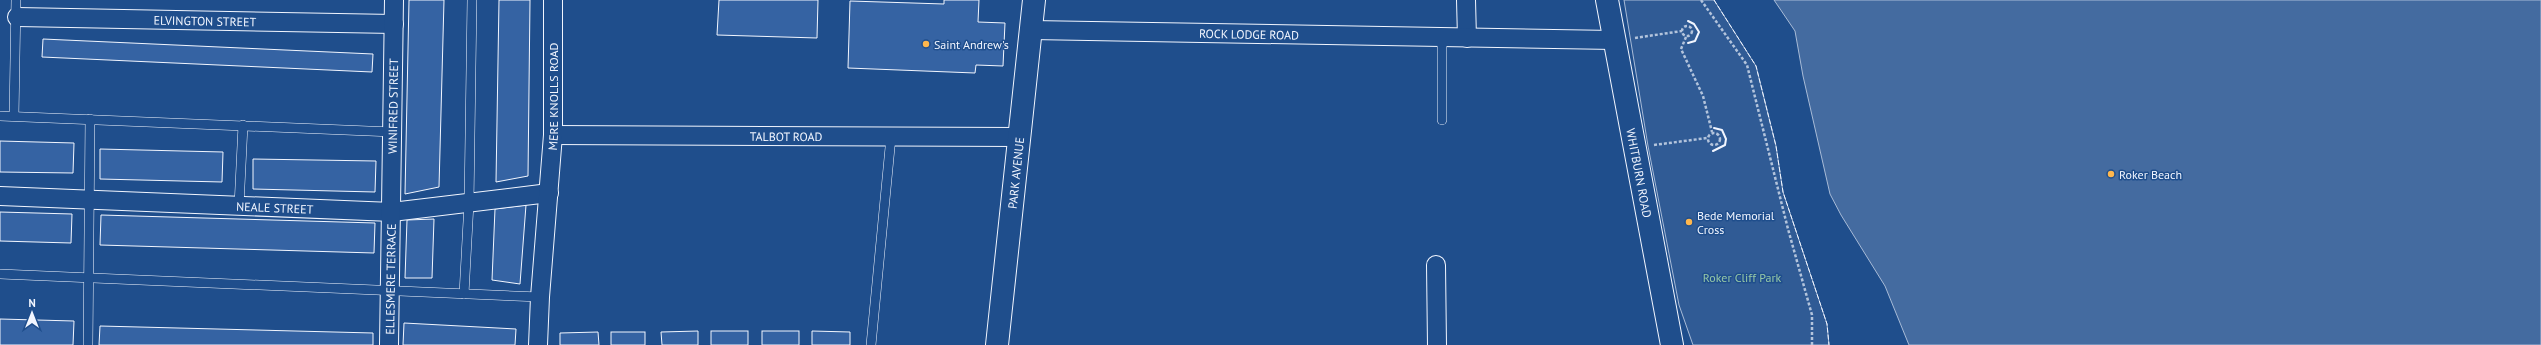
<svg xmlns="http://www.w3.org/2000/svg" width="2541" height="345" font-family="'PT Sans',sans-serif">
<style>
.green{fill:#305b95;stroke:#a8bbd7}
.water{fill:#446ba0;stroke:#a8bbd7}
.building{fill:#3563a3;stroke:#f2f6ff}
.lines{fill:none;stroke-linecap:round;stroke-linejoin:round}
.lane-casing{stroke:#f2f6ff;stroke-width:10}
.street-casing{stroke:#f2f6ff;stroke-width:20}
.secondary-casing{stroke:#f2f6ff;stroke-width:24}
.primary-casing{stroke:#f2f6ff;stroke-width:24}
.path{stroke:#b3c4dc;stroke-width:2.5;stroke-dasharray:3 2;stroke-linecap:butt}
.lane{stroke:#1f4e8c;stroke-width:9}
.street{stroke:#1f4e8c;stroke-width:18}
.secondary{stroke:#1f4e8c;stroke-width:22}
.primary{stroke:#1f4e8c;stroke-width:22}
.fence{stroke:#f2f6ff;stroke-width:1;stroke-dasharray:5 2;stroke-linecap:butt}
.wall{stroke:#f2f6ff;stroke-width:2}
.poi-dot{fill:#ffb74d;stroke:#1f4e8c;stroke-width:1.5}
.labels{text-anchor:middle;dominant-baseline:central;stroke-width:3;stroke-linejoin:round;paint-order:stroke}
.street-label{font-size:12px;fill:#f2f6ff;stroke:#1f4e8c}
.poi-label{font-size:12px;fill:#f2f6ff;stroke:#1f4e8c;text-anchor:start}
.park-label{font-size:12px;fill:#97c8a6;stroke:#1f4e8c}
</style>
<rect width="100%" height="100%" fill="#1f4e8c"/>
<polygon class="green" points="1624,0 1714,0 1756,66 1776,146 1783,192 1827,324 1829,345 1693,345 1679,305 1648,146"/>
<polygon class="water" points="1774,0 2541,0 2541,345 1909,345 1885,286 1841,215 1830,194 1803,76 1795,31"/>
<g class="building">
<polygon points="409,0 444,0 439,187 405,194"/>
<polygon points="499,0 530,0 528,176 496,182"/>
<polygon points="719,0 818,0 817,38 717,35"/>
<polygon points="944,0 979,0 978,22 1005,23 1003,66 976,65 975,73 848,68 850,1 944,4"/>
<polygon points="43,39 373,54 372,72 42,57"/>
<polygon points="0,141 74,143 73,173 0,172"/>
<polygon points="100,149 223,152 222,182 100,179"/>
<polygon points="253,159 376,161 375,192 253,189"/>
<polygon points="526,205 520,284 492,280 495,209"/>
<polygon points="0,212 72,214 71,243 0,241"/>
<polygon points="101,215 375,223 374,253 100,245"/>
<polygon points="434,219 432,278 405,278 407,220"/>
<polygon points="0,319 74,321 73,345 0,345"/>
<polygon points="404,323 516,329 515,345 403,345"/>
<polygon points="100,326 373,333 373,345 99,345"/>
<polygon points="698,331 698,345 662,345 661,332"/>
<rect x="711" y="331" width="37" height="14"/>
<rect x="762" y="331" width="37" height="14"/>
<polygon points="812,331 850,332 850,345 812,345"/>
<polygon points="598,332 599,345 560,345 560,333"/>
<rect x="611" y="332" width="34" height="13"/>
</g>
<g class="lines">
<defs>
<g id="lane">
<polyline points="0,116 393,132"/>
<polyline points="14,116 16,0"/>
<polyline points="1442,120 1442,37"/>
<polyline points="239,206 243,125"/>
<polyline points="0,274 540,297"/>
<polyline points="464,294 469,203 472,0"/>
<polyline points="88,345 90,119"/>
<polyline points="871,345 891,137"/>
</g>
<g id="street">
<polyline points="1466,0 1467,38"/>
<path id="s1" d="M17 17 394 24"/>
<path id="s2" d="M1032 30 1614 40"/>
<path id="s3" d="M553 135 1020 137"/>
<path id="s4" d="M0 196 392 212 549 193"/>
<polyline points="1436,265 1437,345"/>
<path id="s5" d="M389 345 394 0"/>
<path id="s6" d="M538 345 540 297 553 135V0"/>
</g>
<g id="secondary">
<path id="s7" d="M997 345 1034 0"/>
</g>
<g id="primary">
<path id="s8" d="M1607 0 1672 345"/>
</g>
</defs>
<use href="#lane" class="lane-casing"/>
<use href="#street" class="street-casing"/>
<use href="#secondary" class="secondary-casing"/>
<use href="#primary" class="primary-casing"/>
<g class="path">
<polyline points="1701,0 1747,65 1788,229 1812,315 1812,345"/>
<circle cx="1687" cy="31" r="5"/>
<polyline points="1686,37 1681,49 1703,96 1712,132"/>
<polyline points="1635,38 1682,31"/>
<circle cx="1714" cy="139" r="6"/>
<polyline points="1654,145 1707,138"/>
</g>
<use href="#lane" class="lane"/>
<use href="#street" class="street"/>
<use href="#secondary" class="secondary"/>
<use href="#primary" class="primary"/>
<polyline class="fence" points="1714,0 1756,66 1776,146 1783,192 1827,324 1829,345"/>
<g class="wall">
<polyline points="1688,43 1695,41 1699,32 1694,24 1688,21"/>
<polyline points="1713,151 1725,145 1726,139 1722,130 1714,128"/>
</g>
</g>
<g class="poi-dot">
<circle cx="926" cy="44" r="4"/>
<circle cx="2111" cy="174" r="4"/>
<circle cx="1689" cy="222" r="4"/>
</g>
<g class="labels">
<g class="street-label">
<text stroke="none"><textPath href="#s1" startOffset="188">ELVINGTON STREET</textPath></text>
<text stroke="none"><textPath href="#s2" startOffset="217">ROCK LODGE ROAD</textPath></text>
<text stroke="none"><textPath href="#s6" startOffset="249">MERE KNOLLS ROAD</textPath></text>
<text stroke="none"><textPath href="#s5" startOffset="239">WINIFRED STREET</textPath></text>
<text stroke="none"><textPath href="#s3" startOffset="233">TALBOT ROAD</textPath></text>
<text stroke="none"><textPath href="#s7" startOffset="173">PARK AVENUE</textPath></text>
<text stroke="none"><textPath href="#s8" startOffset="176">WHITBURN ROAD</textPath></text>
<text stroke="none"><textPath href="#s4" startOffset="275">NEALE STREET</textPath></text>
<text stroke="none"><textPath href="#s5" startOffset="66">ELLESMERE TERRACE</textPath></text>
</g>
<g class="poi-label">
<text x="934" y="44">Saint Andrew's</text>
<text x="2119" y="174">Roker Beach</text>
<text x="1697" y="215">Bede Memorial<tspan x="1697" dy="14">Cross</tspan></text>
</g>
<g class="park-label">
<text x="1742" y="277">Roker Cliff Park</text>
</g>
</g>
<g transform="translate(32 313)" stroke="#1f4e8c" stroke-width="3" paint-order="stroke">
<path d="M0-3L7 15L0 10L-7 15Z" fill="#f2f6ff"/>
<text y="-6" font-size="11" font-weight="bold" text-anchor="middle" fill="#f2f6ff">N</text>
</g>
</svg>
